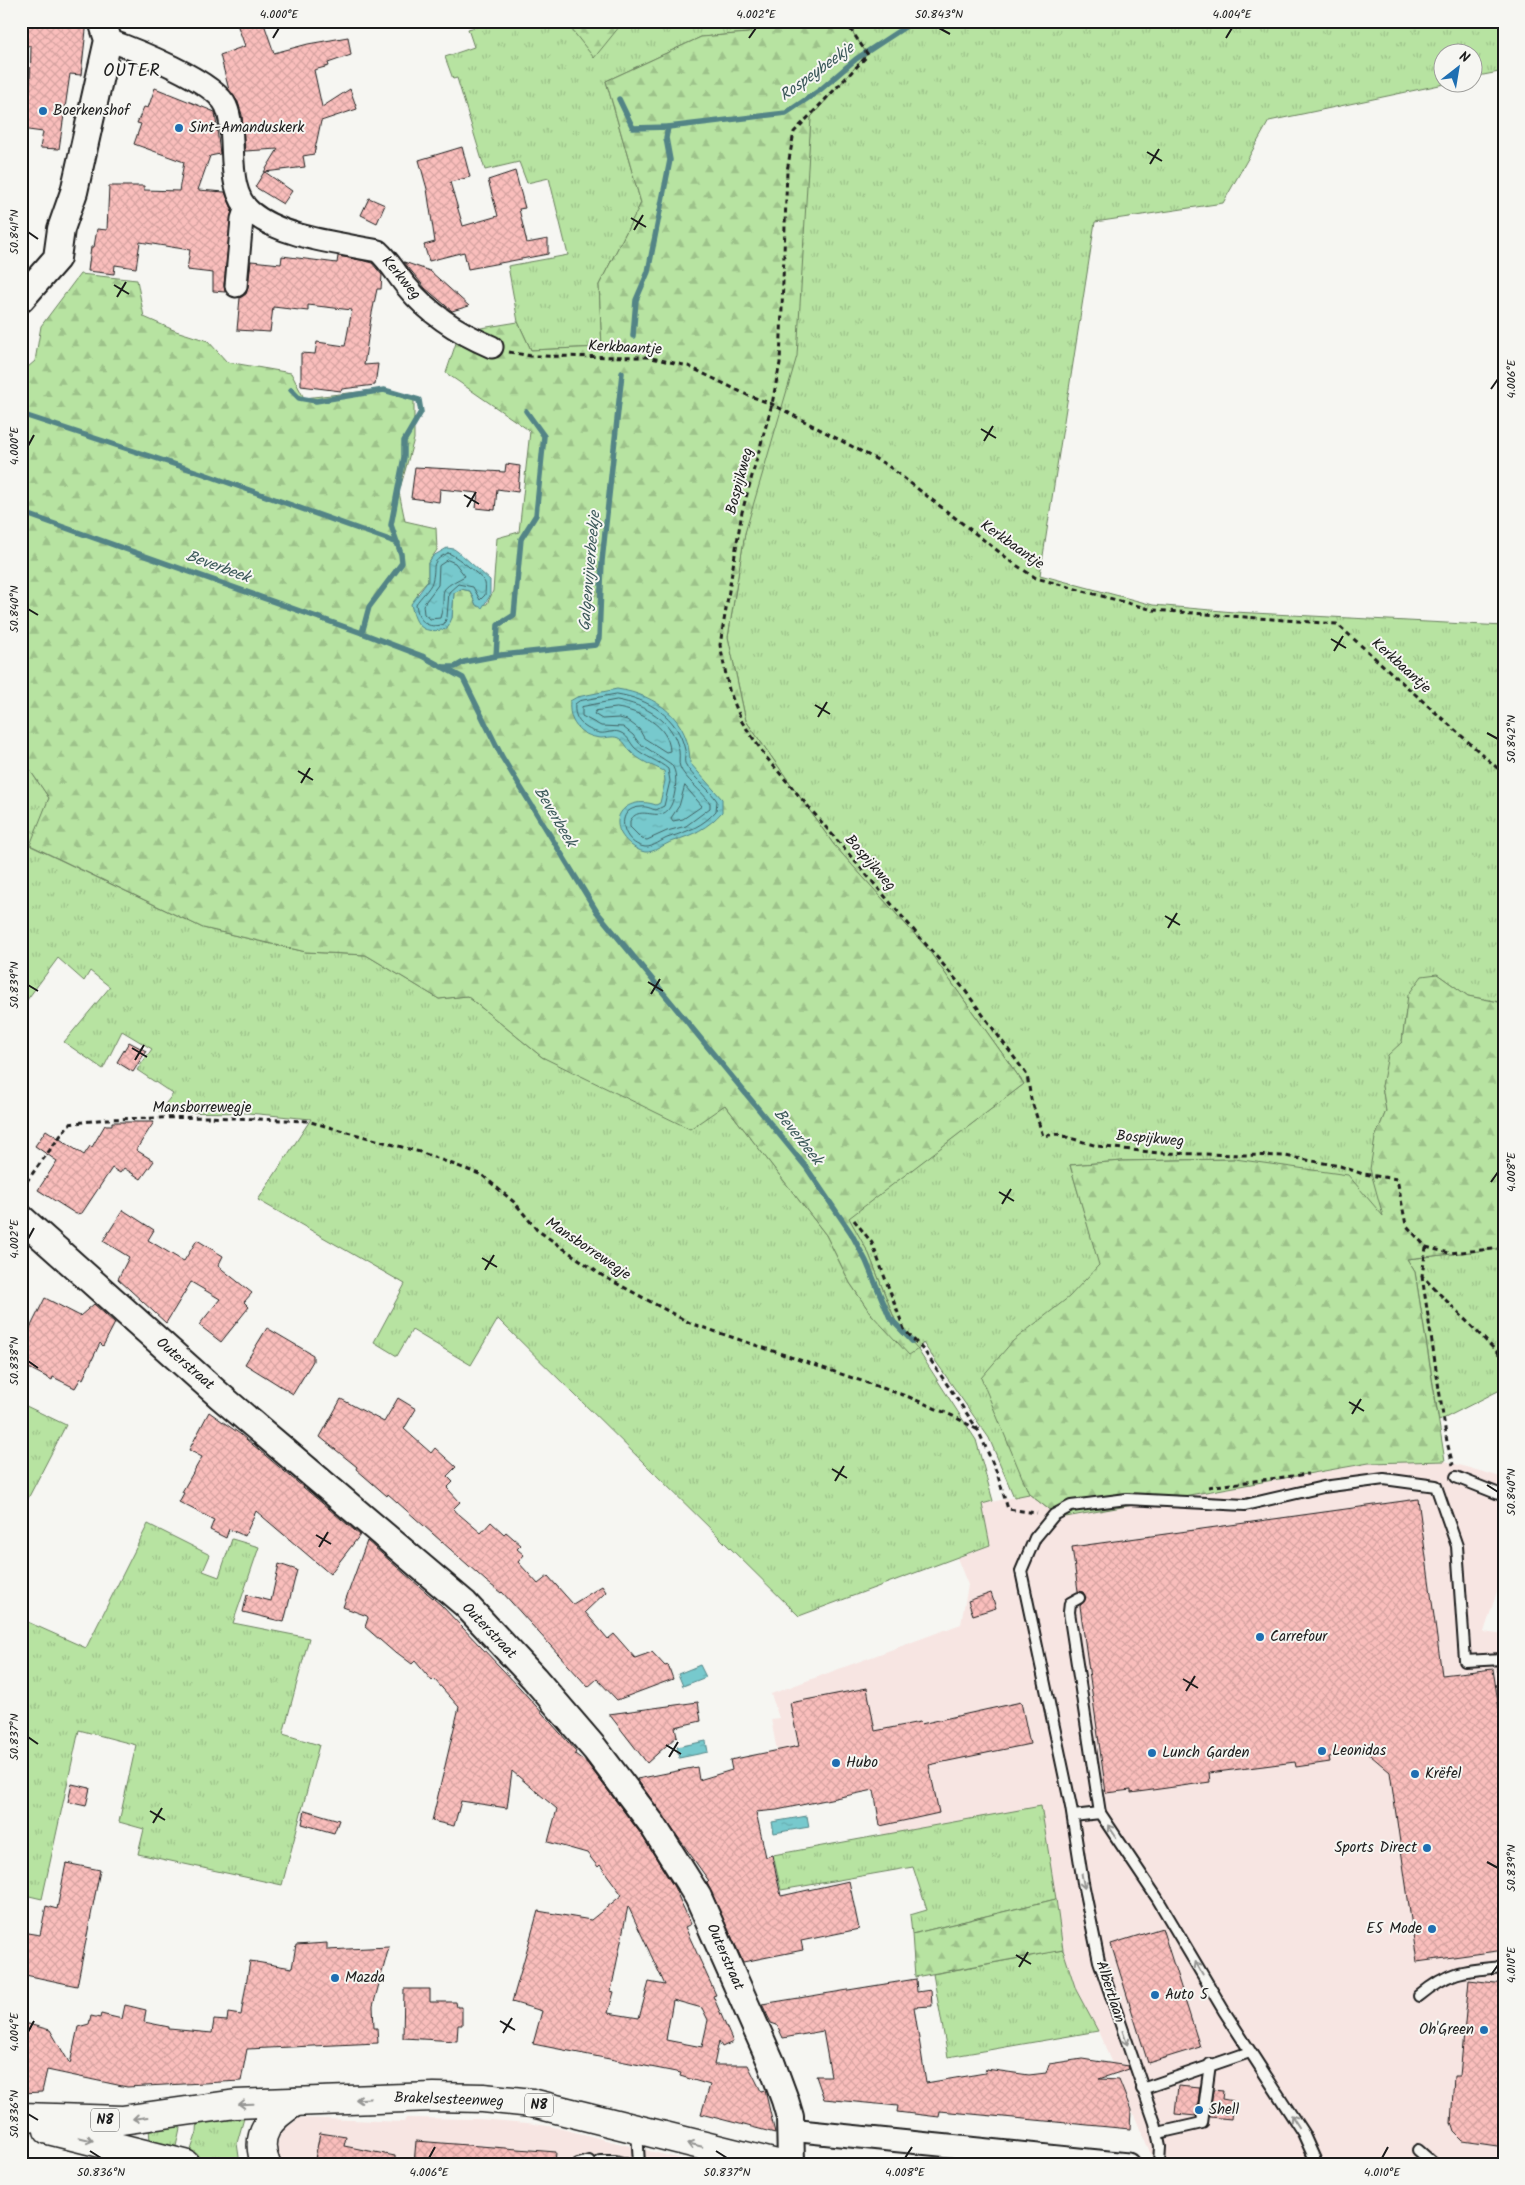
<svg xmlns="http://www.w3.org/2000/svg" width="1525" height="2185" font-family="Kalam,sans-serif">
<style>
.built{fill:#f7e5e2}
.grass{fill:url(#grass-tufts);stroke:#6a805e}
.forest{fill:url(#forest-firs);stroke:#6a805e}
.water{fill:url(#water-ripples);stroke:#538486}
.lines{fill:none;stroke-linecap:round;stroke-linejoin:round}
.shore{stroke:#406163;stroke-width:1}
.stream{stroke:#538486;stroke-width:5.5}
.building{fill:url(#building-cross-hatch);stroke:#1c1c1c;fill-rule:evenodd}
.service-casing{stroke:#1c1c1c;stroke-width:14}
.minor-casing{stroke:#1c1c1c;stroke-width:25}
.tertiary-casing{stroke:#1c1c1c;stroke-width:30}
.primary-casing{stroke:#1c1c1c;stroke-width:31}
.path{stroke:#1c1c1c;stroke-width:3;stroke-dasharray:5 4;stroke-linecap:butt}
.service{stroke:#f6f6f2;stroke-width:10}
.minor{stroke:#f6f6f2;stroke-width:21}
.tertiary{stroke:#f6f6f2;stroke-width:26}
.primary{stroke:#f6f6f2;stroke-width:28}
.oneway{stroke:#949492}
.ticks{fill:none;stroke:#1c1c1c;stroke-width:2}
.poi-dot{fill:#1f6fb2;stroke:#f6f6f2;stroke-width:2}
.labels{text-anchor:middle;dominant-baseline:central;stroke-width:4;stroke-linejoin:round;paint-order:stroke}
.shield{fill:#f6f6f2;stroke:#5d5d5c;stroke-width:1}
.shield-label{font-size:14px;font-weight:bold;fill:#1c1c1c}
.poi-label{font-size:15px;fill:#1c1c1c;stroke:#f6f6f2;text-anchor:start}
.street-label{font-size:15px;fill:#1c1c1c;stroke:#f6f6f2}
.water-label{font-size:16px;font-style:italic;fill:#3c595a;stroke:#f6f6f2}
.quarter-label{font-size:18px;letter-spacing:1px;fill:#1c1c1c;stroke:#f6f6f2}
.neatline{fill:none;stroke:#1c1c1c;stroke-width:2}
.ticks-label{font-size:12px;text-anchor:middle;fill:#1c1c1c}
</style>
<defs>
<pattern id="grass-tufts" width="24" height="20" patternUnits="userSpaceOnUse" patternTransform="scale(1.25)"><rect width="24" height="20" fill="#b7e3a1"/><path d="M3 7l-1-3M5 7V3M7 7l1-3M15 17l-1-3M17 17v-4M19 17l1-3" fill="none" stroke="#9dc28a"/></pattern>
<pattern id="forest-firs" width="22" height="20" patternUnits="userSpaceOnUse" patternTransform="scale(1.25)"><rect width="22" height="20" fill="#b7e3a1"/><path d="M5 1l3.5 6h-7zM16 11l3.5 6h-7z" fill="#9dc28a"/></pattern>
<pattern id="water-ripples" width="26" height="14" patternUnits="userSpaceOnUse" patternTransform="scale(1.25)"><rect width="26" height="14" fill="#77c9cd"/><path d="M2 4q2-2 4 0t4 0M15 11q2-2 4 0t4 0" fill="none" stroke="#66acaf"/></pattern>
<pattern id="building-cross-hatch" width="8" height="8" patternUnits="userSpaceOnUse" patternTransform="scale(1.25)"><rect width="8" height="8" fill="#fabebc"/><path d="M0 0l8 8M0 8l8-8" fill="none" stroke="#d6a3a1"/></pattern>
</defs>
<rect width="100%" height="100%" fill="#f6f6f2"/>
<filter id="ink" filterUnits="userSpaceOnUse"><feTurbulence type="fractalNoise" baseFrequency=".02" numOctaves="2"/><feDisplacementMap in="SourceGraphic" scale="10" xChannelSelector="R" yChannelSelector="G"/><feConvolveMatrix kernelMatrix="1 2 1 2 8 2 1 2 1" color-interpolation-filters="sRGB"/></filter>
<g filter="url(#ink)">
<g class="built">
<polygon points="1445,1461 1504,1478 1504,1570 1484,1632 1504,1635 1504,2164 1200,2164 1153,2159 1098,2031 1076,1990 1063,1950 1041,1806 882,1835 874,1790 777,1810 741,1813 777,1751 771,1719 779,1718 771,1694 961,1624 968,1585 957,1558 990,1545 982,1504 1029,1494 1060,1518 1369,1463"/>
<polygon points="299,2118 404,2122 406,2118 478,2119 528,2123 554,2127 701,2164 283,2164 276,2151 280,2133"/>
</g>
<g class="grass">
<polygon points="498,21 565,21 574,31 614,31 624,21 757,21 757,25 748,33 701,37 606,81 641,203 599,285 602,347 531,350 518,322 508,266 568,255 549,178 527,183 519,162 485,170 457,78 453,79 445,57 474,47 468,29"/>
<polygon points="845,21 1504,21 1504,71 1473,77 1472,52 1442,52 1442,82 1449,83 1269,121 1223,203 1095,222 1040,575 1153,605 1234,612 1504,626 1504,1003 1468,996 1437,974 1406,1010 1402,1042 1382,1086 1386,1111 1375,1138 1384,1217 1235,1159 1123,1161 1070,1165 1128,1361 1060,1518 1029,1494 1014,1497 989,1438 923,1343 918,1350 976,1440 993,1501 982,1504 990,1545 799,1616 498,1319 471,1365 412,1330 397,1356 374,1342 405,1284 258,1200 311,1119 248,1113 159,1112 173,1094 137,1070 152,1049 122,1031 103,1069 64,1042 110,987 90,971 84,981 58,958 21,1008 21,757 49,798 31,846 203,928 306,952 366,955 439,999 467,996 542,1057 725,1105 826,1235 850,1283 871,1314 918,1350 897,1325 869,1254 848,1218 1024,1084 927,948 834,845 746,721 728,637 745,533 803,235 811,117 867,54"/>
<polygon points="1504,1248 1504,1388 1439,1421 1415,1272 1407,1259"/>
<polygon points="24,1405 66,1425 21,1512 21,1411"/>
<polygon points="148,1524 210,1555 203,1571 219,1577 232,1539 259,1547 233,1623 309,1638 283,1734 319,1745 282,1885 138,1854 144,1829 119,1822 136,1745 79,1730 42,1899 21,1894 21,1619 86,1648"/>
<polygon points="1041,1806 1056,1899 912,1934 910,1915 927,1910 913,1867 781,1890 773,1855"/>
<polygon points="1063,1950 1076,1990 1098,2031 948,2057 933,1974"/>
<polygon points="246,2111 237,2143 240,2164 211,2164 189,2156 197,2132 198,2115"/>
<polygon points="182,2119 175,2151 150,2141 149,2128"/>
</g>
<g class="forest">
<polygon points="565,21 624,21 594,58"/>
<polygon points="757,21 845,21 867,54 811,117 797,356 745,533 728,637 746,721 834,845 927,948 1024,1084 849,1218 869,1254 897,1325 918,1349 909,1355 871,1314 850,1283 826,1235 725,1105 690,1129 542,1057 467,996 439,999 366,955 306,952 203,928 30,845 49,798 21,757 21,373 35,361 41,326 80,274 137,280 144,317 176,331 208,341 227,362 291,373 304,398 376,390 414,398 414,439 399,492 405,521 436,528 437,550 428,563 428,581 417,593 452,618 454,593 461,589 470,591 476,605 487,604 493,591 497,538 519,532 530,431 446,373 456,343 481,328 518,322 531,350 602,347 599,285 641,203 606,81 701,37 748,33 757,25"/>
<polygon points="1437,974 1468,996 1504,1003 1504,1248 1407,1259 1415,1272 1445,1461 1369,1463 1060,1518 1029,1494 981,1378 1013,1341 1069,1297 1099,1265 1070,1165 1123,1161 1235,1159 1348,1175 1383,1216 1370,1169 1375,1138 1386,1111 1382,1086 1388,1055 1402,1042 1408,995 1422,976"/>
<polygon points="1056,1899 1063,1950 915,1977 912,1934"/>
</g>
<g class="water">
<path d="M447 548 454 549 462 555 490 580V596L482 608 476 605 470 591 461 589 454 593 452 618 447 629C423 634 416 628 411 604L428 581V563L433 556Z"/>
<path d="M617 689C657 695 690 719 690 763L722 799V812C708 828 693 835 673 841 664 844 654 853 645 852 639 851 635 848 631 845 603 822 624 794 656 805L660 803 665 781 664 771C653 766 638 760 630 751 626 746 625 742 620 739 615 735 607 738 601 738 579 736 568 721 570 701L577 697Z"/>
<polygon points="700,1665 706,1677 683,1686 678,1674"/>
<polygon points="706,1741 708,1752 679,1758 677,1747"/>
<polygon points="807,1816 809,1827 774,1833 772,1822"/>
</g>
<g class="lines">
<g class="shore">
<path d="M448 553C454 554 483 577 485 583 486 586 485 592 485 595L480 600 473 587 458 584 449 592 447 617 444 624C427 630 418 621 416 604 420 597 430 589 432 582 437 565 428 563 448 553Z"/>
<path d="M448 560 455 563 465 576C432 593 449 588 440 618L430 619 424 614 423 605 438 585 439 566Z"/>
<path d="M617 694C648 699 678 716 685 750 686 755 683 761 686 765 691 776 710 789 717 801L716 811C703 826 689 831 670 837 662 839 653 848 645 847 622 844 613 808 641 807 647 806 651 809 656 810L664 806 670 781 668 769C659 761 645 757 635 748 630 743 628 735 619 732 613 730 606 734 600 733 585 730 573 720 575 704L579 701Z"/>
<path d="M617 700C645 705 674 720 679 751 680 757 678 762 680 767 684 778 703 792 710 803V808L686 826 667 831 647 840 642 839 630 827V821C642 799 668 835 675 791 676 781 677 772 671 764L639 743 633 735 623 727 601 726 582 716V707Z"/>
<path d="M617 708C639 711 669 725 670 751L666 752 644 738 639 729 627 720 619 718 602 719 594 714 596 711Z"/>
<polygon points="685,786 702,806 683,819 673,821 671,818 679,806"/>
</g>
<g class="stream">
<polyline points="619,99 633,128 668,127 666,138 670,160 648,272 636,300 633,336"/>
<polyline points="668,127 786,113 820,90 856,59 914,21"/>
<polyline points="291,390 299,398 316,401 384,390 419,400 421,412 404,441 404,457 391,525 401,554 402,563 369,607 362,633"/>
<polyline points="21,414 204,474 398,543"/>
<polyline points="21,512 362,633 422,656 463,678 502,757 597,912 806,1167 851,1233 866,1261 890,1318 912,1341"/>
<polyline points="496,656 498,625 514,615 521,539 536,515 544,436 526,411"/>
<polyline points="442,667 455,667 464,662 501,655 596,645 599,638 602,561 622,373"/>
</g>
</g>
<g class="building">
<polygon points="21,21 87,21 81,75 70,74 59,149 40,148 43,132 21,129 21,89 30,90 31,46 21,45"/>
<polygon points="236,21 263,21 274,53 308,44 348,37 351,55 328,63 329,66 314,70 322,107 350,89 357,109 321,121 314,154 303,156 305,167 265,172 292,191 283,204 255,187 278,149 245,151 242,115 238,102 229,90 220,55 245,46"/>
<polygon points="155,88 215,112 220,154 210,156 198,190 225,192 232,209 224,285 225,292 213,291 213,273 187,270 190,250 140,242 136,268 115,265 114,274 88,271 91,247 94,247 97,229 107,230 109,186 144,186 144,190 179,191 184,162 134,144 141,124 137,123 144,107 148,108"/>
<polygon points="462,147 470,177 450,182 463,226 498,216 488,180 515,171 525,208 519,209 527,243 548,239 548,254 468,269 464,252 429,261 424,245 435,242 427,189 419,160"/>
<polygon points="369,198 385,205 377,223 361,215"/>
<polygon points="282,256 337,263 338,256 361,260 372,263 382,275 381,289 377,289 371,318 364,365 378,364 375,385 342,389 341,391 301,386 301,353 315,354 317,342 345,346 352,310 308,305 308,311 273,307 270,332 237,330 240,298 246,294 248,288 251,261 281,264"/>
<polygon points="404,262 430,271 469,306 452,311 425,288"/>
<polygon points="506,464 520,466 518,492 497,489 495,510 476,508 478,493 440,489 439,502 411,498 415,467 505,472"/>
<polygon points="129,1042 146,1051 133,1072 117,1062"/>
<polygon points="112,1122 154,1122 136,1150 154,1161 141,1179 124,1168 120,1173 112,1168 82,1213 76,1214 38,1190 57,1161 35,1146 46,1130 84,1155 90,1146 92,1147 105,1125 112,1125"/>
<polygon points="123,1210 154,1230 148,1240 178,1258 184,1261 197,1240 223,1256 218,1266 252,1293 244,1302 249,1307 221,1342 199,1325 220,1299 191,1282 166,1323 118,1279 129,1257 103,1241"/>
<polygon points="45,1298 80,1316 94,1304 115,1323 103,1346 100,1343 83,1379 81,1378 75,1388 53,1377 52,1380 31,1369 21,1368 21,1334 26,1336"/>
<polygon points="267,1328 313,1355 313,1361 293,1394 245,1364"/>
<polygon points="398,1398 416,1409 404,1429 431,1453 435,1448 456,1467 447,1476 453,1482 447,1488 460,1502 453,1509 481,1533 491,1522 504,1534 506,1532 521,1545 517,1549 524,1555 518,1562 538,1584 548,1576 573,1604 602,1586 606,1592 585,1612 608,1639 614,1634 635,1658 652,1652 665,1666 668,1665 673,1679 617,1700 597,1679 588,1687 502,1592 501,1593 486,1581 388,1494 387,1496 356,1469 357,1467 320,1437 341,1399 384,1422"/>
<polygon points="209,1412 240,1434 360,1535 330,1574 256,1511 245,1536 229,1529 226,1538 210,1530 214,1520 179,1502 184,1493 182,1492 202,1457 189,1450"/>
<polygon points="1418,1499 1442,1675 1493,1669 1504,1742 1504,1950 1417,1962 1390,1772 1364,1750 1329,1757 1330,1762 1296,1767 1295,1762 1209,1773 1210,1782 1131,1793 1131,1790 1106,1793 1080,1606 1086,1598 1083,1592 1078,1591 1072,1547"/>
<path d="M367 1541 441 1605 520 1688 576 1751 575 1754 587 1763 641 1834 674 1887 691 1924 685 1927 716 1995 713 1996 733 2042 722 2047 719 2041 714 2065H748L761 2091 765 2090 775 2133 701 2114 710 2085 680 2076 681 2073 533 2044 542 2011 512 2002 538 1911 591 1920 622 1895 600 1865 598 1867 587 1853 548 1842 557 1809 512 1771 507 1808 461 1801 454 1826 432 1821 459 1707 434 1679 432 1681 415 1661 412 1664 396 1652 395 1653 365 1627 368 1618 367 1616 343 1607ZM628 1906 665 1985 649 1982 639 2018 608 2013 614 1992 611 1991ZM673 2000 702 2008 708 2020 702 2047 666 2040Z"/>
<polygon points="279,1564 297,1570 284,1622 243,1612 247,1595 271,1601"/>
<polygon points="991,1593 996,1608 973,1615 968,1601"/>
<polygon points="867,1688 875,1731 920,1722 921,1724 1021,1702 1030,1744 929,1765 939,1813 880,1826 874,1790 777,1810 756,1812 766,1857 772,1855 781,1896 849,1881 859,1929 801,1941 803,1950 743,1962 707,1883 709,1881 637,1779 697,1767 699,1780 732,1770 730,1760 799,1746 790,1703"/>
<polygon points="698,1702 701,1721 675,1727 677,1736 647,1763 609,1714"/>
<polygon points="72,1784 90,1788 86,1806 68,1802"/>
<polygon points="305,1810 339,1820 334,1833 302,1824"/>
<polygon points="66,1863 100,1870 77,1986 21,1974 21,1932 40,1935 46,1906 57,1909"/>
<polygon points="1162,1928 1200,2047 1148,2063 1111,1944"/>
<polygon points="327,1943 327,1950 389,1947 373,2006 374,2028 377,2028 378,2043 247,2049 241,2081 127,2087 47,2070 42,2092 21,2093 21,2022 50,2030 70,2064 78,2027 89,2024 91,2016 100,2018 101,2014 122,2019 125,2005 146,2010 144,2022 169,2027 169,2029 212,2033 214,2020 227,2021 228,2013 241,2015 250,1961 292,1968 296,1945"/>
<polygon points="916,1979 917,1992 931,1990 932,2006 914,2007 926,2083 985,2073 986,2069 1029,2075 1046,2073 1049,2064 1082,2059 1128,2066 1129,2069 1099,2079 1119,2080 1131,2110 1130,2129 940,2111 939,2117 897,2112 898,2106 824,2099 816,2076 831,2076 823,2031 783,2038 777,2025 771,2023 762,2004"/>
<polygon points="1469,1980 1504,1984 1504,2147 1463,2141 1454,2132 1451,2123 1454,2076 1460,2076"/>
<polygon points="404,1989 430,1989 430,2002 456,2002 457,2007 462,2007 462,2025 458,2025 457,2041 403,2038"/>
<polygon points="1178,2086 1200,2088 1196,2116 1175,2114"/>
<polygon points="1213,2090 1223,2091 1222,2099 1233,2101 1231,2119 1210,2117"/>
<polygon points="320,2133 346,2137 344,2146 395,2156 395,2164 314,2164"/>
<polygon points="416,2141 556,2152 555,2164 414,2164"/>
</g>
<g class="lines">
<defs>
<g id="service">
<polyline points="1456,1477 1504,1496"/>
<polyline points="1079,1598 1070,1603 1069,1612 1100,1813"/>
<polyline points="1073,1816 1100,1813 1157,1898 1224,2011 1303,2133 1317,2164"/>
<path d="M1419 1996C1450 1970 1465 1970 1504 1967"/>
<polyline points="1142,2089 1250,2052"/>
<polyline points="637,2130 639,2164"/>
<polyline points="1158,2133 1202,2123 1210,2064"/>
<polyline points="1418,2150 1434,2164"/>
<polyline points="600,2161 615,2161 626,2164"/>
<polyline points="578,2164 589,2161"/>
<polyline points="1159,2164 1160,2146 1155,2123 1099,1961 1083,1883 1071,1807 1021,1571 1035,1538 1054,1515 1071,1506 1127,1499 1245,1505 1323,1487 1384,1479 1436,1486 1457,1546 1465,1661 1502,1659 1504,1669"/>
</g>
<g id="minor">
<path d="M108 40C134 49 215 81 226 106 239 136 223 189 251 212 282 238 340 243 378 251 390 262 397 275 407 287 430 315 459 333 492 347"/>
<polyline points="236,286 242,219 246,207"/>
<polyline points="790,2130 1128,2164"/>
</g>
<g id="tertiary">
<polyline points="21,299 57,258 61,229 74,192 108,40 102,21"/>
<polyline points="21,1218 220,1396 465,1604 534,1678 595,1749 652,1824 698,1897 771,2062 785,2100 790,2117 791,2164"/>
</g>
<g id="primary">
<polyline points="21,2117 122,2120 236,2104 434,2097 483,2098 532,2103 777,2164"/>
<polyline points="48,2130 185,2164"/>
<path d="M266 2164C253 2134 271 2117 295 2102"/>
</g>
</defs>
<use href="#service" class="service-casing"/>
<use href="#minor" class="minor-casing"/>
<use href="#tertiary" class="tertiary-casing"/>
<use href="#primary" class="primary-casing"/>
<g class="path">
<polyline points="845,21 868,55 794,132 787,171 780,363 772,404 742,512 720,645 729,690 742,722 766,757 964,989 1027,1075 1031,1099 1043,1136 1057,1134 1097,1146 1159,1153 1285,1156 1340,1166 1363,1174 1397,1179 1406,1225 1426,1247 1422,1276 1504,1359"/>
<polyline points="509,352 531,356 647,357 688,366 747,395 772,404 887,465 1016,565 1036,578 1153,610 1337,624 1504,774"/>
<polyline points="21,1189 69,1124 106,1119 208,1117 307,1121 420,1152 482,1175 515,1203 537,1230 603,1276 690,1323 909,1397 955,1417 978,1430"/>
<polyline points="854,1220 872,1243 904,1329 925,1352 978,1430 997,1473 1008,1509 1037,1513"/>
<polyline points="1426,1247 1449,1253 1504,1248"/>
<polyline points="1422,1276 1447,1442 1453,1465"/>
<polyline points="1208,1487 1308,1474"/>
</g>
<use href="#service" class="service"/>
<use href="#minor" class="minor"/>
<use href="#tertiary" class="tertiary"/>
<use href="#primary" class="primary"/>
</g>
<defs><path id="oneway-shaft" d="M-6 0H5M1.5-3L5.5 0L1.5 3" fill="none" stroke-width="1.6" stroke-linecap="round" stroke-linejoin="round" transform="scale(1.25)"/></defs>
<g class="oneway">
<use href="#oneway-shaft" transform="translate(1112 1831) rotate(-124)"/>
<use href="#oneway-shaft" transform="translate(1083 1881) rotate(79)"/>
<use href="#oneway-shaft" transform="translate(1199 1968) rotate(-120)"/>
<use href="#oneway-shaft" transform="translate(1125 2038) rotate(71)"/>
<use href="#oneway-shaft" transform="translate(363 2099) rotate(177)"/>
<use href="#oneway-shaft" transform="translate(246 2104) rotate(178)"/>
<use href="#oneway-shaft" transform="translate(140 2118) rotate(173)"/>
<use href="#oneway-shaft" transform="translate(1295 2121) rotate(-123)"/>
<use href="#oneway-shaft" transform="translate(86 2139) rotate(14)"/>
<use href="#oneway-shaft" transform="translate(695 2145) rotate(-167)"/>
</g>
</g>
<path class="ticks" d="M939 28 950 34M273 38 279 28M749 38 756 28M1226 38 1232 28M1147 152 1162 161M1150 164 1159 149M631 218 646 227M634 230 643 215M28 232 38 239M114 285 129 294M117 297 126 282M1491 389 1498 379M981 429 996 438M984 441 993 426M28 446 34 435M464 495 479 504M467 507 476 492M28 609 38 615M1331 639 1346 648M1334 651 1343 636M815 705 830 714M818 717 827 702M1487 733 1498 739M298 771 313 780M301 783 310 768M1165 916 1180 925M1168 928 1177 913M648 982 663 991M28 985 38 991M651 994 660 979M132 1048 147 1057M135 1060 144 1045M1491 1182 1498 1172M999 1192 1014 1201M1002 1204 1011 1189M28 1239 34 1228M482 1258 497 1267M485 1270 494 1255M28 1361 38 1368M1349 1402 1364 1411M1352 1414 1361 1399M832 1469 847 1478M835 1481 844 1466M1487 1485 1498 1492M316 1535 331 1544M319 1547 328 1532M1183 1679 1198 1688M1186 1691 1195 1676M28 1737 38 1744M666 1745 681 1754M669 1757 678 1742M150 1811 165 1820M153 1823 162 1808M1487 1862 1498 1868M1016 1955 1031 1964M1019 1967 1028 1952M1491 1975 1498 1965M500 2021 515 2030M28 2032 34 2021M503 2033 512 2018M28 2114 38 2120M90 2151 101 2158M716 2151 727 2158M429 2158 435 2147M905 2158 912 2147M1382 2158 1388 2147"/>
<g class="poi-dot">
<circle cx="43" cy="111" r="5"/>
<circle cx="179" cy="128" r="5"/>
<circle cx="1260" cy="1637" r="5"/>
<circle cx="1322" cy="1751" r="5"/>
<circle cx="1152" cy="1753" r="5"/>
<circle cx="836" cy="1763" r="5"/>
<circle cx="1415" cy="1774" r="5"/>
<circle cx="1427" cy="1848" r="5"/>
<circle cx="1432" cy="1929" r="5"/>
<circle cx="335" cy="1978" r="5"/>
<circle cx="1155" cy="1995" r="5"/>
<circle cx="1484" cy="2030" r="5"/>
<circle cx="1199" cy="2110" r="5"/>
</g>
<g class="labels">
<g class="shield">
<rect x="525" y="2093.5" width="28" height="23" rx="4"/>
<rect x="91" y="2108.5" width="28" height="23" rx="4"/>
</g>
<g class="shield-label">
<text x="539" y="2105">N8</text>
<text x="105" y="2120">N8</text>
</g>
<g class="poi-label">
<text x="53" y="111">Boerkenshof</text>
<text x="189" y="128">Sint-Amanduskerk</text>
<text x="1270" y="1637">Carrefour</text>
<text x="1332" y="1751">Leonidas</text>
<text x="1162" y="1753">Lunch Garden</text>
<text x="846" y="1763">Hubo</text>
<text x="1425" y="1774">Krëfel</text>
<text x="1417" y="1848" text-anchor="end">Sports Direct</text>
<text x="1422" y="1929" text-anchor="end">E5 Mode</text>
<text x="345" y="1978">Mazda</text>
<text x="1165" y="1995">Auto 5</text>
<text x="1474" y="2030" text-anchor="end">Oh'Green</text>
<text x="1209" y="2110">Shell</text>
</g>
<g class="street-label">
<text transform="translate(401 278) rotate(50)">Kerkweg</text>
<text transform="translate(625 348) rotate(3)">Kerkbaantje</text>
<text transform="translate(740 481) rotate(-75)">Bospijkweg</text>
<text transform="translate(1012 545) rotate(35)">Kerkbaantje</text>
<text transform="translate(1401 666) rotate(42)">Kerkbaantje</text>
<text transform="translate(870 863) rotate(49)">Bospijkweg</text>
<text x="202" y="1108">Mansborrewegje</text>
<text transform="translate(1150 1139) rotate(5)">Bospijkweg</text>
<text transform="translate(588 1249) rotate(34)">Mansborrewegje</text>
<text transform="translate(185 1364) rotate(41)">Outerstraat</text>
<text transform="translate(489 1631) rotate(46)">Outerstraat</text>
<text transform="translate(725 1957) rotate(66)">Outerstraat</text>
<text transform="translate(1110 1992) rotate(72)">Albertlaan</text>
<text transform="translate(449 2100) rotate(2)">Brakelsesteenweg</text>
</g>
<g class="water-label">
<text transform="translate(817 72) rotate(-36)">Rospeybeekje</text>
<text transform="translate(218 567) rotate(20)">Beverbeek</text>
<text transform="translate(590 571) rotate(-85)">Galgenvijverbeekje</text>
<text transform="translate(555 817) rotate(59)">Beverbeek</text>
<text transform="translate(798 1137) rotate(51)">Beverbeek</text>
</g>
<g class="quarter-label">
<text x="132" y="71">OUTER</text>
</g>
</g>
<rect width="1525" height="2185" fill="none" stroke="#f6f6f2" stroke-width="55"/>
<g transform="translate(1458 68) rotate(31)"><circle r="24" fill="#f6f6f2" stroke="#9f9f9c"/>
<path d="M0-4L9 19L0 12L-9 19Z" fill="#1f6fb2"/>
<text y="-8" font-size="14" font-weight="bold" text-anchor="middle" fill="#1c1c1c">N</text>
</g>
<rect x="28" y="28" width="1470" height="2130" class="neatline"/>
<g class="ticks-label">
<text x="279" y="18">4.000°E</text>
<text x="756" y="18">4.002°E</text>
<text x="939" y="18">50.843°N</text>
<text x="1232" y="18">4.004°E</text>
<text transform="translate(14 232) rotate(-90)" y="4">50.841°N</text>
<text transform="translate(1511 379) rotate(-90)" y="4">4.006°E</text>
<text transform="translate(14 446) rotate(-90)" y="4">4.000°E</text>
<text transform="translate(14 609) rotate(-90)" y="4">50.840°N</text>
<text transform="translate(1511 739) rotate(-90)" y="4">50.842°N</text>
<text transform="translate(14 985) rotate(-90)" y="4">50.839°N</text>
<text transform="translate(1511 1172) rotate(-90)" y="4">4.008°E</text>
<text transform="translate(14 1239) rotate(-90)" y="4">4.002°E</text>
<text transform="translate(14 1361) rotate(-90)" y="4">50.838°N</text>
<text transform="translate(1511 1492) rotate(-90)" y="4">50.840°N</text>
<text transform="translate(14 1737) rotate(-90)" y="4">50.837°N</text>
<text transform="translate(1511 1868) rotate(-90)" y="4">50.839°N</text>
<text transform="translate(1511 1965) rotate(-90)" y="4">4.010°E</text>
<text transform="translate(14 2032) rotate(-90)" y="4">4.004°E</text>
<text transform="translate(14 2114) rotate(-90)" y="4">50.836°N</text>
<text x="101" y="2176">50.836°N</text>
<text x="429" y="2176">4.006°E</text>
<text x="727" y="2176">50.837°N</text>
<text x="905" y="2176">4.008°E</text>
<text x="1382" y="2176">4.010°E</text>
</g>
</svg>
